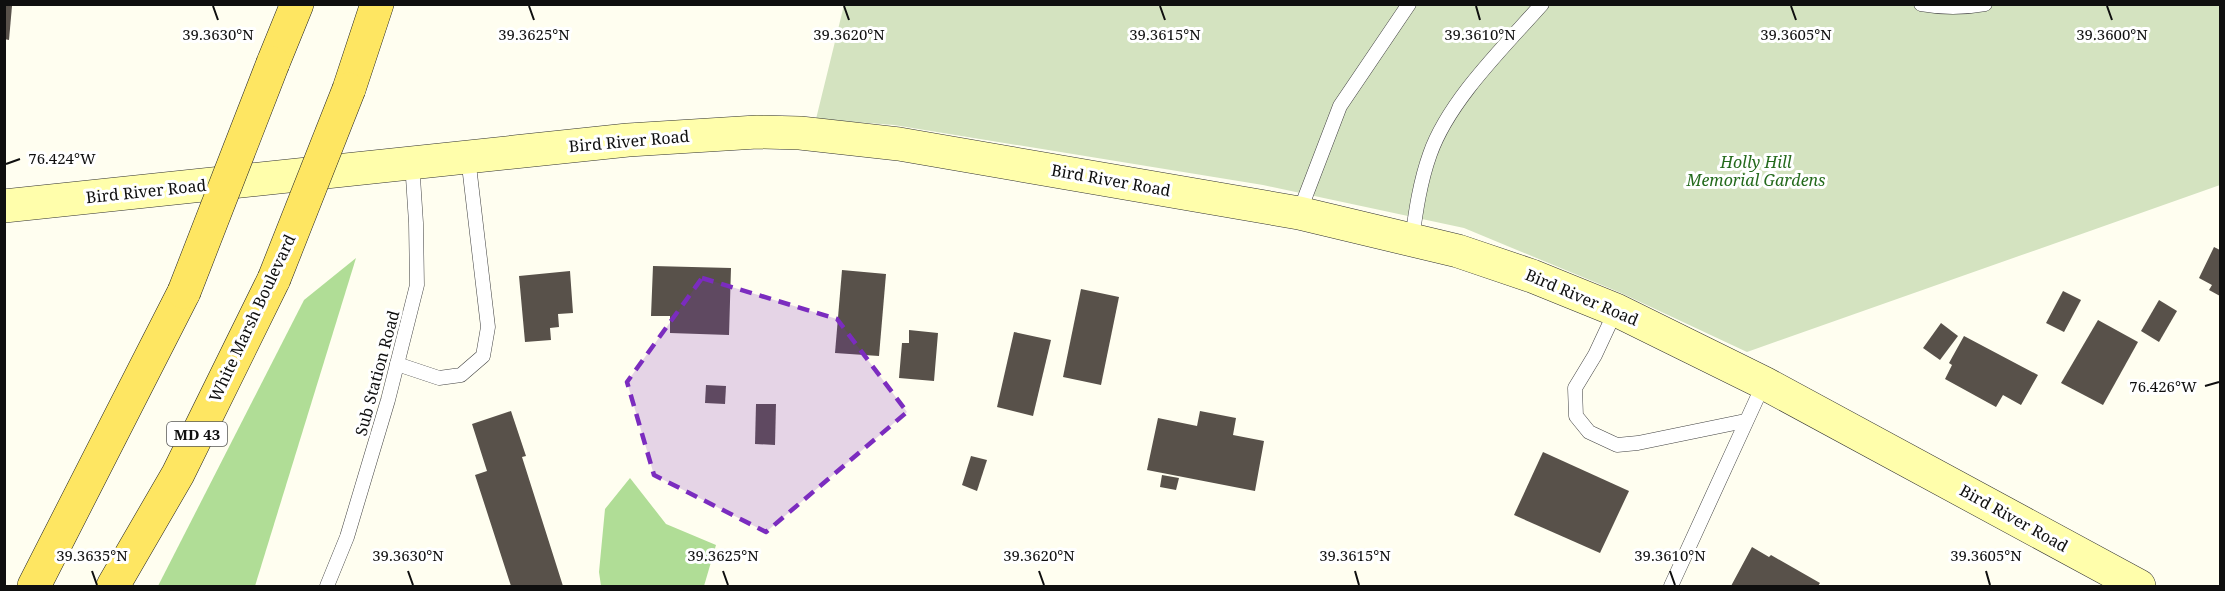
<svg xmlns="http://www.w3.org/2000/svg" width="2225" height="591" font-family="'Noto Serif',serif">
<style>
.forest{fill:#b0dd96}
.cemetery{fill:#d4e3c0}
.building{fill:#58514a}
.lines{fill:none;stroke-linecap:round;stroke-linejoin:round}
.lane-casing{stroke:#424242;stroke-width:15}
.secondary-casing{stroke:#313131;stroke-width:34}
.primary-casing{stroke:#202020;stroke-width:34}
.lane{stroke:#fff;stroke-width:14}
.secondary{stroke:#fffeab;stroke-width:33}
.primary{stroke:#fee662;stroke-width:33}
.primary-bridge-casing{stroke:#202020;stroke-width:34;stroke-linecap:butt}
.primary-bridge{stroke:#fee662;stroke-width:33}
.marked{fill:#7b2cbf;fill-opacity:0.2;stroke:#7b2cbf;stroke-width:4.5;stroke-dasharray:12 8;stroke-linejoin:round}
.ticks{fill:none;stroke:#0f0f0f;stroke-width:2}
.labels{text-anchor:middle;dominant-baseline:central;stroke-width:6;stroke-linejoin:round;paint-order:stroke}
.shield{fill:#fff;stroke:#575757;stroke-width:1.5}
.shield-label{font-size:15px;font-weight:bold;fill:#0f0f0f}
.street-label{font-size:16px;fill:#0f0f0f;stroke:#fff}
.park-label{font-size:16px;font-style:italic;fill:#246a1c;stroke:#fff}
.ticks-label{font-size:15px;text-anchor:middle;fill:#0f0f0f;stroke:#fff;stroke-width:6;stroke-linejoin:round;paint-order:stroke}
</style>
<rect width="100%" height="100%" fill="#fffef0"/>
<g class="forest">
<polygon points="356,258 255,586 158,586 304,300"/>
<polygon points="630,478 666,524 716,545 704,586 601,586 599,572 605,509"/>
</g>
<polygon class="cemetery" points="844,5 2220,5 2220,185 1747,352 1621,293 1464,228 1263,185 894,125 816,119"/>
<g class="building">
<polygon points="4,6 12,6 9,40 4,39"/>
<polygon points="2214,247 2220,250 2220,296 2209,290 2212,285 2199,278"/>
<polygon points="653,266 731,268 729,335 670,333 670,316 651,316"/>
<polygon points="842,270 886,274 879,356 835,353"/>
<polygon points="570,271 573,313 558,314 559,327 550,328 551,340 525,342 519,276"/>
<polygon points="1081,289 1119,297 1101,385 1063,377"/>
<polygon points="2063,291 2081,300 2064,332 2046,323"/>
<polygon points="2159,300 2177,311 2159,342 2141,331"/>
<polygon points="2098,320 2138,342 2103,405 2061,383"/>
<polygon points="1941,323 1958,336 1940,360 1923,348"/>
<polygon points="909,330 938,333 934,381 899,378 902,343 909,343"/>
<polygon points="1014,332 1051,340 1033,416 997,407"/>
<polygon points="1964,336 2038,375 2021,405 2003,395 1996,407 1945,379 1952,365 1949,363"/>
<polygon points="706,385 726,386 725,404 705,403"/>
<polygon points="756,404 776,404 775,445 755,444"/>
<polygon points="511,411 526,456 522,457 563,586 511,586 475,475 487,471 472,424"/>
<polygon points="1200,411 1236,418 1233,435 1264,441 1255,491 1147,470 1158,418 1197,426"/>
<polygon points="1543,452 1629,491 1600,553 1514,515"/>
<polygon points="971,456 987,460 977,491 962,485"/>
<polygon points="1162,475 1179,478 1176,490 1160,487"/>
<polygon points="1752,547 1769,557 1771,555 1820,583 1818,586 1731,586"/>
</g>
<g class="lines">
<defs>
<g id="lane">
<path d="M1921 4C1943 8 1963 8 1985 4"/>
<polyline points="1299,213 1340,106 1409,4"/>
<path d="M1412 239C1416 210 1420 182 1430 154 1449 100 1504 47 1542 4"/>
<polyline points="1616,310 1595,355 1575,388 1576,416 1589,432 1617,445 1638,443 1745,421"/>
<polyline points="397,364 439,378 461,375 483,356 488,327 468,157"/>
<polyline points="327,586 347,537 388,400 417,285 416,223 412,162"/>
<polyline points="1671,586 1764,383"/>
</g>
<polyline id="secondary" points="4,206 628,140 757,132 800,133 899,144 1299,213 1458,251 1532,276 1616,310 1764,383 2139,586"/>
<g id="primary">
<polyline points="273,63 297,4"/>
<polyline points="349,89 377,4"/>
<polyline points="34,586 184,292"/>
<polyline points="113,586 178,474 274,279"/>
</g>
</defs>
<use href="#lane" class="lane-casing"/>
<use href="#secondary" class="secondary-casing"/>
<use href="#primary" class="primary-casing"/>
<use href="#lane" class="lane"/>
<use href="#secondary" class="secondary"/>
<use href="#primary" class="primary"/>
<defs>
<g id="primary-bridge">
<polyline points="274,279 349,89"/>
<polyline points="184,292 273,63"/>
</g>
</defs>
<use href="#primary-bridge" class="primary-bridge-casing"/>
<use href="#primary-bridge" class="primary-bridge"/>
</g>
<path class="marked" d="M702 278 837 319 907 412 766 532 654 475 627 382Z"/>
<path class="ticks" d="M213 6 218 20M529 6 534 20M844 6 849 20M1160 6 1165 20M1476 6 1480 20M1791 6 1796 20M2107 6 2112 20M6 164 20 159M2205 386 2219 382M92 571 97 585M408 571 413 585M723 571 728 585M1039 571 1044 585M1355 571 1359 585M1670 571 1675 585M1986 571 1990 585"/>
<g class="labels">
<rect class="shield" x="167" y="422" width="60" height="24" rx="4.5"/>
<g class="shield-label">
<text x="197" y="434">MD 43</text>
</g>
<g class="street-label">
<text transform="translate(629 141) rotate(-5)">Bird River Road</text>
<text transform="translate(1111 180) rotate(10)">Bird River Road</text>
<text transform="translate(146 191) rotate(-6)">Bird River Road</text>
<text transform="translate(1582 297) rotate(23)">Bird River Road</text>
<text transform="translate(252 318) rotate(-65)">White Marsh Boulevard</text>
<text transform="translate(377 373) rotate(-75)">Sub Station Road</text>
<text transform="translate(2014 518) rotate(29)">Bird River Road</text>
</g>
<g class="park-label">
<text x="1756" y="162">Holly Hill<tspan x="1756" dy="18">Memorial Gardens</tspan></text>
</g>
</g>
<g class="ticks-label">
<text x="218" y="40">39.3630°N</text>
<text x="534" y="40">39.3625°N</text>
<text x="849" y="40">39.3620°N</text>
<text x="1165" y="40">39.3615°N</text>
<text x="1480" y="40">39.3610°N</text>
<text x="1796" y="40">39.3605°N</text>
<text x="2112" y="40">39.3600°N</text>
<text x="62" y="164">76.424°W</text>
<text x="2163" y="392">76.426°W</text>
<text x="92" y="561">39.3635°N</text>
<text x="408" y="561">39.3630°N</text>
<text x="723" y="561">39.3625°N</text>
<text x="1039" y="561">39.3620°N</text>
<text x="1355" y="561">39.3615°N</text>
<text x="1670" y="561">39.3610°N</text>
<text x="1986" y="561">39.3605°N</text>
</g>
<rect width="2225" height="591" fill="none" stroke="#0f0f0f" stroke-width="12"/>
</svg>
